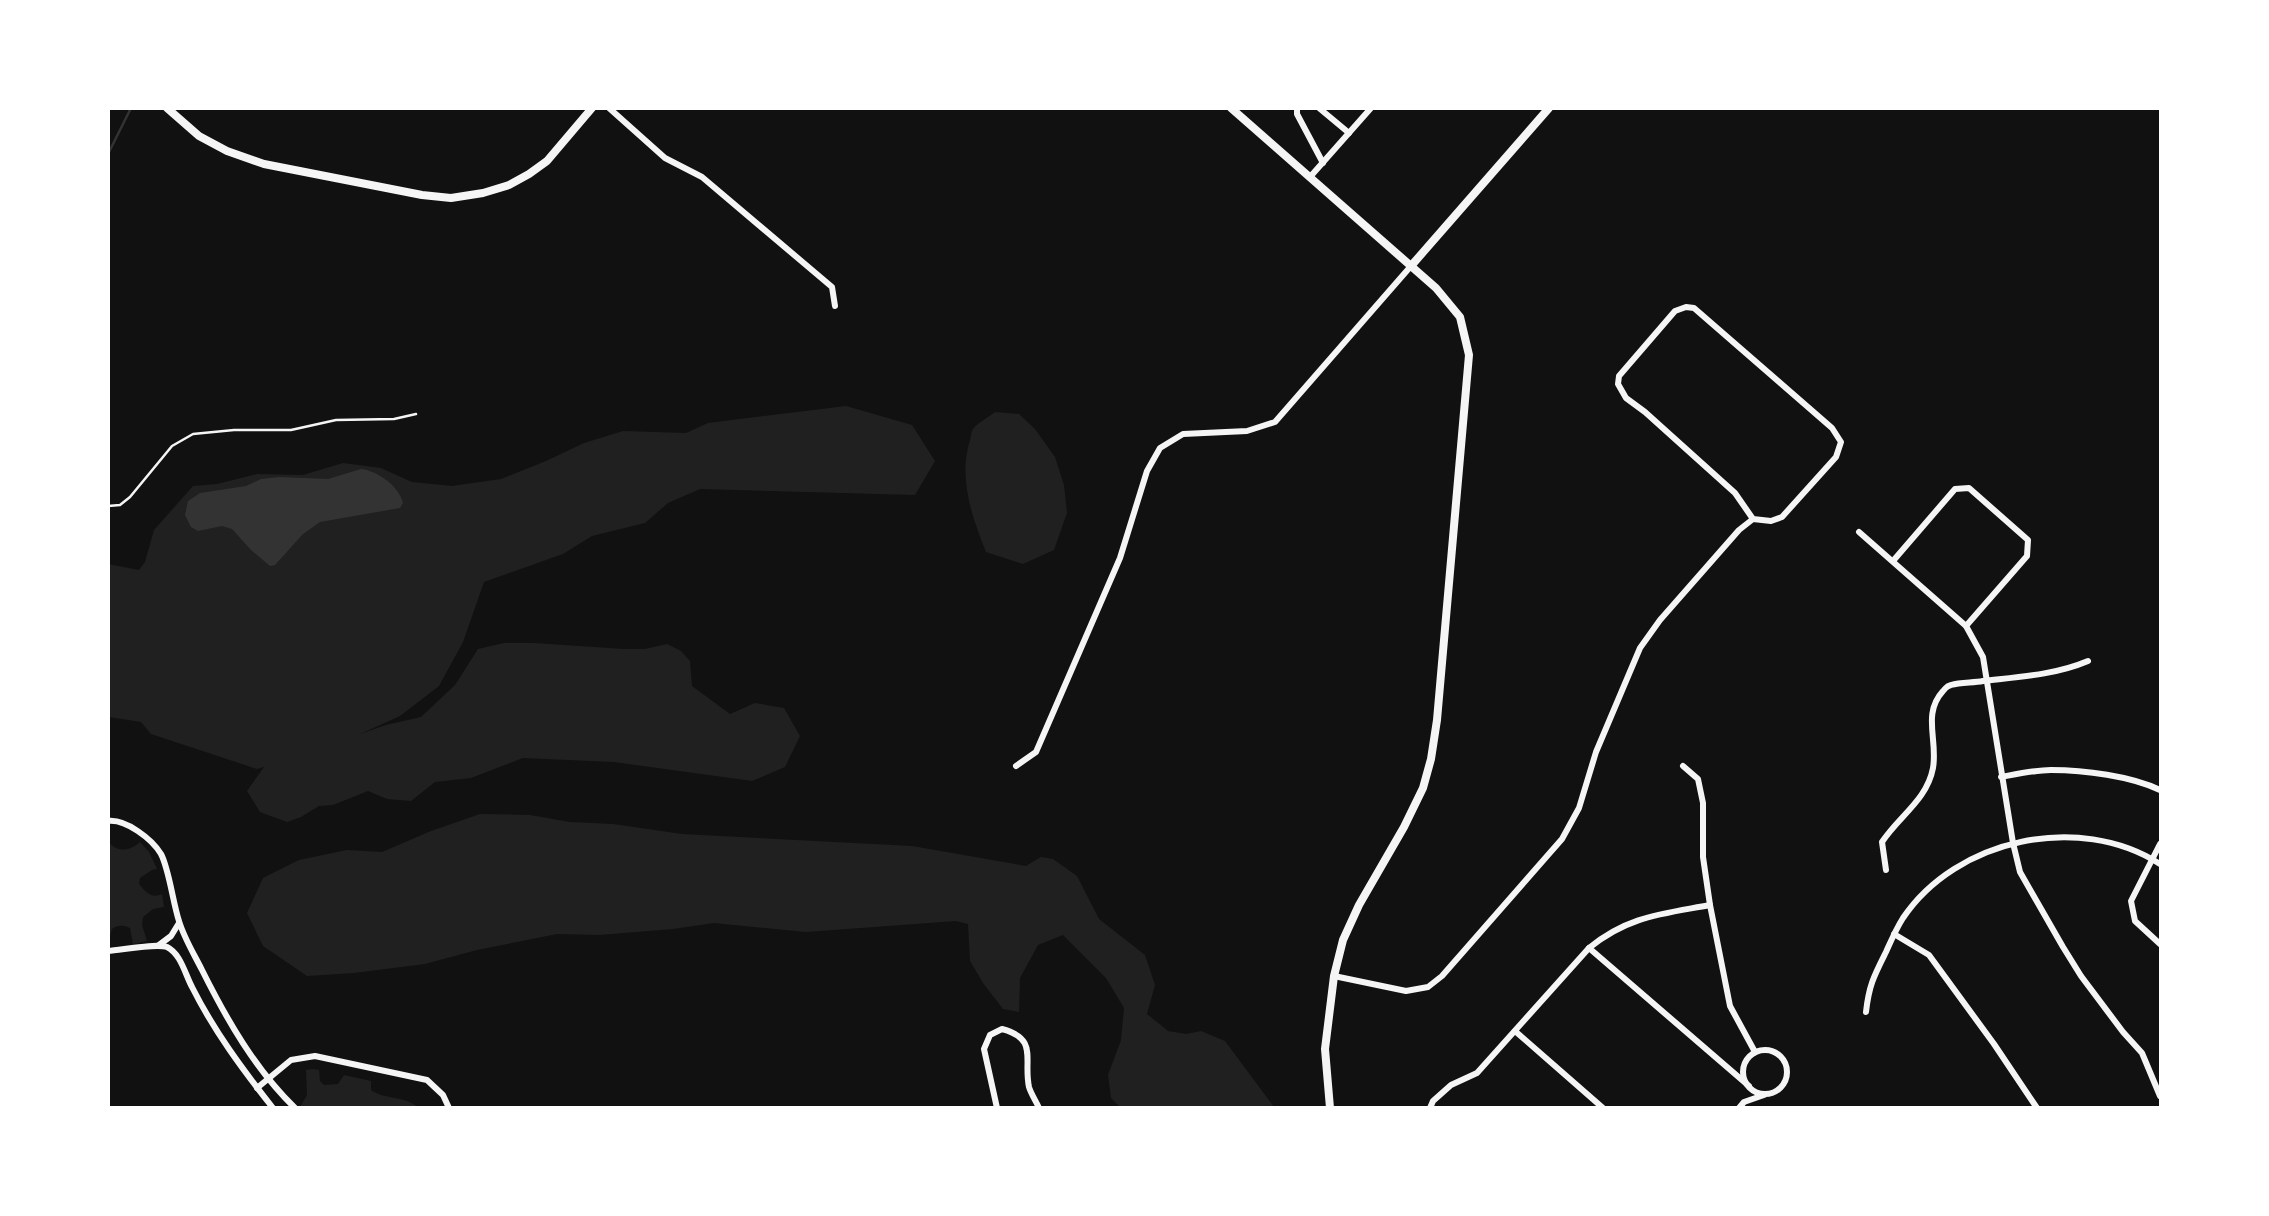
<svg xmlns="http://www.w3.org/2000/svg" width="2269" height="1216" font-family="Roboto,sans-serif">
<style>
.green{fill:#202020}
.water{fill:#333}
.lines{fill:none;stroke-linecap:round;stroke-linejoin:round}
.stream{stroke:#333;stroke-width:2.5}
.service{stroke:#f5f5f5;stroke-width:2.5}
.minor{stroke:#f5f5f5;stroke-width:6}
.secondary{stroke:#f5f5f5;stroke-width:8}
</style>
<rect width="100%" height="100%" fill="#111"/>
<g class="green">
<polygon points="846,406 912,425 935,461 915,495 700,489 668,503 645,523 592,536 563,554 484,582 463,642 439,686 400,716 360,734 386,725 421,717 455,685 478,649 504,643 534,643 624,649 645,649 667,644 681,651 690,661 692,686 730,714 755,703 784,708 800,736 785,767 752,781 614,762 523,758 471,778 435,782 411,801 387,799 368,791 333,805 319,806 301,817 287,822 260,812 247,791 264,767 257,769 151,734 141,722 109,717 108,564 139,570 145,562 154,530 193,486 217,484 257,474 303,475 343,463 381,468 412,482 452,486 501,479 546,461 584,443 623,431 686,433 708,423"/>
<path d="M995 412 1019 414 1035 429 1055 457 1064 485 1067 513 1054 550 1023 564 986 552C972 517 958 478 970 440 971 436 971 432 973 429 977 423 989 417 995 412Z"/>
<polygon points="480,814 530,815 570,822 613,824 682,834 912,846 1026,866 1041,857 1053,859 1077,876 1099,919 1145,955 1155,985 1147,1014 1168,1031 1186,1034 1201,1031 1225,1041 1274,1107 1120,1107 1111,1098 1108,1075 1121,1040 1124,1008 1106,978 1063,935 1038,945 1020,978 1019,1012 1003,1009 983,983 970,961 968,924 956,921 806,932 714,923 673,929 599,935 557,934 477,950 425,964 354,973 307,976 263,946 247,913 263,878 299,860 347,850 382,852 431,831"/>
<path d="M109 842C117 853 130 851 140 842L149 852 157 869 152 870 140 878 139 884C146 892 151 899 162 894L164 907 153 909 143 917 142 925 147 941 133 944 130 928C123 925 118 925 112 929L109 939 110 947H109Z"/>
<path d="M313 1069 319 1070 320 1081 324 1085 338 1084 344 1075 371 1081V1090C385 1100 402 1095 418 1107H300L307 1095 306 1070Z"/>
</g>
<path class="water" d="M361 469C378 471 399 486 403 503L400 508 320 522 303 534 275 565 270 566 251 550 232 529 222 526 198 531 191 527 185 515 188 501 200 493 246 486 261 479 279 477 328 479Z"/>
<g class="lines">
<polyline class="stream" points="108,154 131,108"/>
<polyline class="service" points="108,506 120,505 130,497 172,446 193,434 234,430 291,430 336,420 394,419 416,414"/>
<g class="minor">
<polyline points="609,108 665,158 702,177 832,287 835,306"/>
<polyline points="1297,108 1297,114 1323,163"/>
<polyline points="1319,108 1349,133"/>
<polyline points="1310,177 1371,108"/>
<polyline points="1859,532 1966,626 1983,657 2013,843 2020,872 2063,947 2081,976 2123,1032 2142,1053 2160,1096"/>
<polyline points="1893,561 1955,489 1969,488 2028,540 2027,556 1966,626"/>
<polyline points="1016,766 1036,752 1120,558 1147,471 1160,448 1183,434 1247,431 1275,422 1411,266"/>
<polyline points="1683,766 1698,779 1703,803 1703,857 1710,905 1730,1006 1755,1052"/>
<path d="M2001 777C2017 774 2035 770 2051 770 2084 770 2131 776 2160 790"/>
<path d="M108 821C126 819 152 839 161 854 169 869 173 903 179 921 184 938 194 954 202 970 227 1020 255 1069 295 1108"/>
<polyline points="2160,844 2131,901 2135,921 2160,944"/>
<path d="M1886 870 1882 842C1899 816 1927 800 1933 768 1938 740 1922 714 1943 691 1946 688 1946 686 1951 685 1961 682 1973 683 1983 681 2018 677 2055 675 2088 661"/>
<polyline points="1894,934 1929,955 1994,1044 2037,1108"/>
<polyline points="159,945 171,936 179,923"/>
<polyline points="1589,948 1749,1086"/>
<path d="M108 951C122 950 156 943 167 947 181 954 185 974 192 987 214 1031 243 1070 273 1108"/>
<polyline points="1334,976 1406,991 1428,987 1442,976 1562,839 1579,808 1596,752 1640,648 1660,620 1739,530 1753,519 1771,521 1782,517 1836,457 1841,442 1832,428 1694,308 1686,307 1675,311 1619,376 1618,384 1626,398 1645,412 1735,493 1753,519"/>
<path d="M1866 1012C1869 985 1874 976 1886 952 1891 941 1896 929 1903 918 1956 839 2079 812 2160 864"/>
<polyline points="1515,1031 1603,1108"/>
<circle cx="1765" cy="1072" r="22"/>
<polyline points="257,1088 291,1060 315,1056 427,1080 443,1095 449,1108"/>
<path d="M997 1108 984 1049 990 1035 1002 1029C1039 1039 1023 1059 1029 1087 1031 1094 1036 1101 1039 1108"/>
<path d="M1430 1108 1433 1101 1451 1085 1477 1073 1589 948C1628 916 1662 914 1710 905"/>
<polyline points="1739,1108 1744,1102 1764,1095"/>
</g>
<g class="secondary">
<polyline points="167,108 199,136 227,151 264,164 422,195 451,198 483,193 509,185 529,174 547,161 592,108"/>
<polyline points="1231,108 1436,288 1460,317 1469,355 1437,720 1431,759 1423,788 1404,827 1359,905 1343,940 1334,976 1325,1049 1330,1108"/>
<polyline points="1411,266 1549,108"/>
</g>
</g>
<rect width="2269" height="1216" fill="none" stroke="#ffffff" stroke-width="220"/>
</svg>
